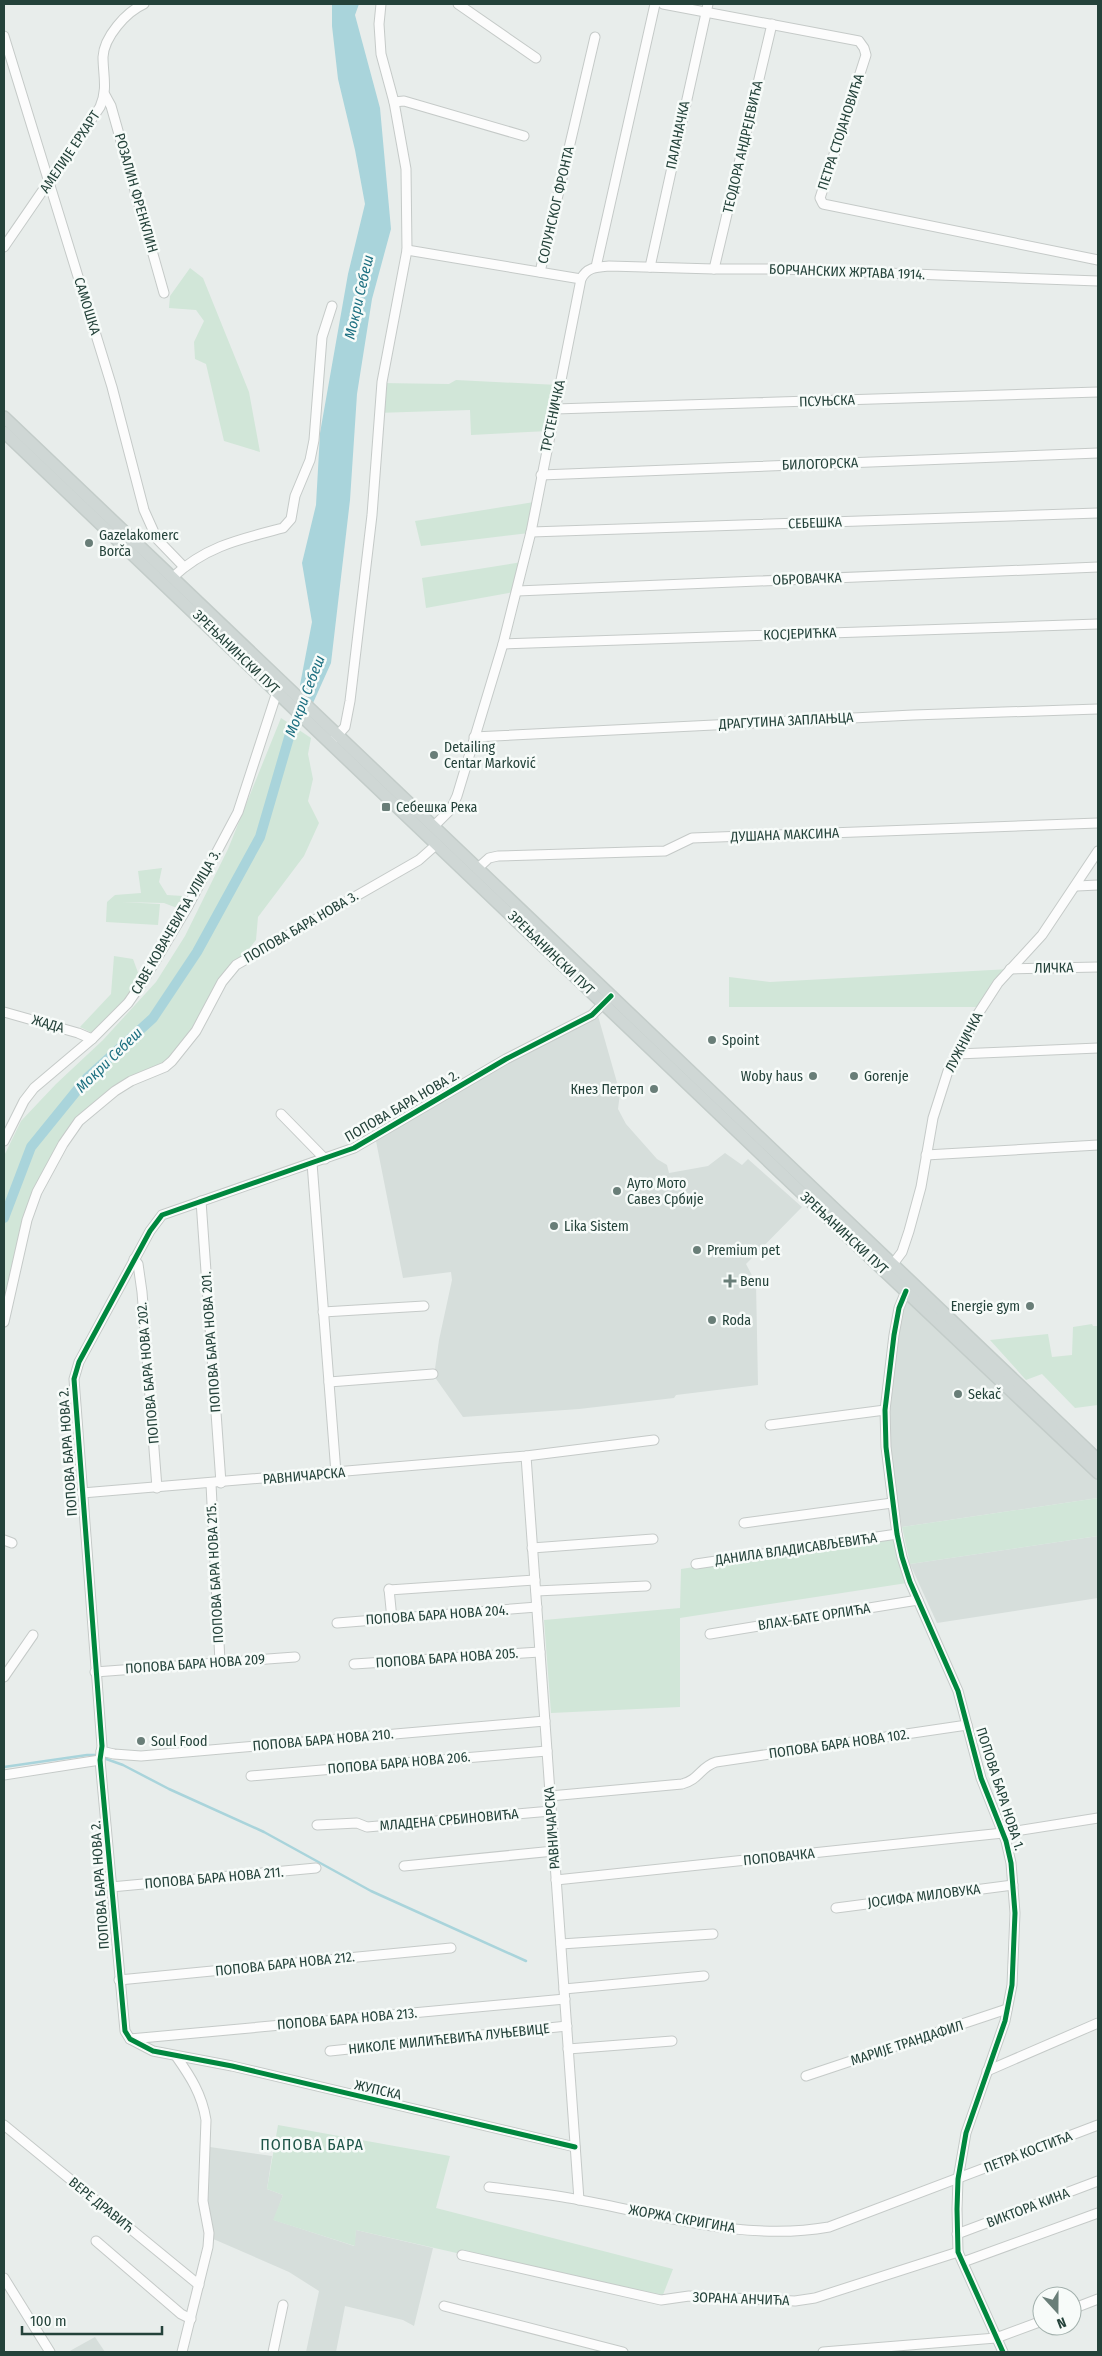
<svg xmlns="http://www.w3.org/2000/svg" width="1102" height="2356" font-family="'Fira Sans Condensed',sans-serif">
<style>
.built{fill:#d6dedb}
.green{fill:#d1e6d8}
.water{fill:#a9d4db}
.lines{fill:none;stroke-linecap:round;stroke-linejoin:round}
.stream{stroke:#a9d4db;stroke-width:2.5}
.canal{stroke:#a9d4db;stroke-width:10}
.minor-casing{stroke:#c5cac8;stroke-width:11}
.major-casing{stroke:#c3ccc9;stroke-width:14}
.minor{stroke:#fcfcfc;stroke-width:9}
.major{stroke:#cfd7d5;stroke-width:11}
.cycleway-casing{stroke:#f7fbf9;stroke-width:8}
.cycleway{stroke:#00873e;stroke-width:5}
.poi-dot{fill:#697e78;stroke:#f7fbf9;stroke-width:2}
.labels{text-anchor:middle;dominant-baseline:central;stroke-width:5;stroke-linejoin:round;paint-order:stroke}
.street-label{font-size:14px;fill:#24423a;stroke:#f7fbf9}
.poi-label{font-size:14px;fill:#24423a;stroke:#f7fbf9;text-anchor:start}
.water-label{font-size:15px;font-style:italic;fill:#1c6f80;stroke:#f7fbf9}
.quarter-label{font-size:16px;letter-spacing:1px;fill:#1f5548;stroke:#f7fbf9}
</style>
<rect width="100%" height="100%" fill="#e8edeb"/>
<g class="built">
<polygon points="598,1016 620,1093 618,1109 626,1124 657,1159 667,1165 669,1173 708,1166 725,1153 742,1165 748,1159 802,1207 746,1264 756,1283 758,1385 676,1395 674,1398 579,1409 463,1417 434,1376 439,1340 452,1280 451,1272 403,1278 376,1141 515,1059"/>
<polygon points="910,1300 1098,1477 1098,1498 902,1527 890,1462 889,1412 901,1308"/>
<polygon points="1098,1536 1098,1598 937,1623 910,1564"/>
<polygon points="210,2147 272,2156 267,2189 283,2195 274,2220 354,2246 356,2230 433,2248 414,2326 403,2320 345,2306 336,2352 306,2352 319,2291 289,2272 211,2238 207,2190"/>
<polygon points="95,2337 105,2352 68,2352"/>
</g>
<g class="green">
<polygon points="190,268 203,278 249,392 260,452 224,441 206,364 195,359 194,342 204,321 196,310 169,308 170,296"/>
<polygon points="456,380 558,385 548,431 471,435 470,410 376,413 380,383 449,384"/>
<polygon points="534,502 529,533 421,546 415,521"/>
<polygon points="522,562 514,592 426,608 422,578"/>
<polygon points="281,718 311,738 308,754 313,779 308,801 319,823 304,856 258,917 256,940 236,965 172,1061 144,1075 79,1121 37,1192 4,1322 4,1156 21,1121 56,1084 103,1040 156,982 185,936 228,849"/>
<polygon points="162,868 159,882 167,895 183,896 177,908 164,903 122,902 160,904 158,925 106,922 107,902 115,895 141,893 138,871"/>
<polygon points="114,956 133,959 140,978 129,995 94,1034 80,1027 111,994"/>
<polygon points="1010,969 982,1007 729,1007 729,977 770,982"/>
<polygon points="1092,1324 1093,1326 1098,1326 1098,1405 1075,1408 1042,1374 1026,1380 990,1340 1048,1334 1052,1357 1072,1355 1073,1327"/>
<polygon points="1098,1498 1098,1536 910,1564 902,1527"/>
<polygon points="894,1537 907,1583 680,1618 680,1707 551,1713 544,1620 680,1608 681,1569"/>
<polygon points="278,2125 450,2156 436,2208 673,2269 661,2300 356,2230 355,2246 273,2220 283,2195 267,2189"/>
</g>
<polygon class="water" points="332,4 359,4 355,15 380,108 391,229 372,299 357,394 350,500 331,663 313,703 300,685 312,622 302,563 316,505 320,433 348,274 365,204 355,150 338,79 332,26"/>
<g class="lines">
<polyline class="stream" points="4,1767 87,1755 95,1755 123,1765 169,1789 264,1832 371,1891 526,1961"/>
<polyline class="canal" points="4,1218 31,1147 87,1078 153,1018 197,952 260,837 290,734 313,683"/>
<defs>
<g id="minor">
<polyline points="458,4 536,58"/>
<polyline points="663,4 859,41 864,48 866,55 820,198 823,204 1098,260"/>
<polyline points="4,36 112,387 144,510 157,539 184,567"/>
<polyline points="105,95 111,106 164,293"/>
<polyline points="394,102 404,101 524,136"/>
<path d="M4 247 100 107C108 89 103 75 103 57 104 37 126 12 144 4"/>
<polyline points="407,250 581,279"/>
<polyline points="596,267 655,4"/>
<polyline points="650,267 708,4"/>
<polyline points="714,269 772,24"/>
<polyline points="540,272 595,37"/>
<polyline points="555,409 1098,392"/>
<polyline points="541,475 1098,453"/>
<polyline points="531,532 1098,513"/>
<path d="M173 577C206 546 241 539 283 528L291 519 295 496 310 460 314 440 322 337 332 306"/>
<polyline points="517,591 1098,567"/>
<polyline points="503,644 1098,624"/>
<polyline points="474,737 913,715 1098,709"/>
<polyline points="334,739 345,727 350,701 372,515 382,382 407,250 406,169 394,102 381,54 379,24 381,4"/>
<path d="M434 826 451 809 457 796 503 644 531 532 581 279C587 267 597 267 609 266L714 269H782L1098 281"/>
<polyline points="478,868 489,858 498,856 665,851 692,838 1098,823"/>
<polyline points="1077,886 1098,885"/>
<polyline points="1010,969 1098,967"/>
<polyline points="4,1012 78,1033 92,1039"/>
<polyline points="957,1054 1098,1048"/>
<polyline points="281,1114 325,1159"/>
<polyline points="4,1141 24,1101 34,1088 92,1039 128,1003 144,980 187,908 238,812 277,692"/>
<polyline points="926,1155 1098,1145"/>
<polyline points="312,1163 336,1473"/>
<polyline points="201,1201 221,1483"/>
<polyline points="134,1259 138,1264 142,1292 157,1488"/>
<polyline points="893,1264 902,1252 909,1231 921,1187 933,1118 948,1071 976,1017 998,983 1042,935 1098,851"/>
<polyline points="906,1291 899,1308 894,1335 885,1410 886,1447 897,1534 902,1557 910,1582 958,1691 981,1778 1006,1841 1011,1863 1015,1913 1012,1985 1005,2021 966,2133 958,2179 957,2209 958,2252 1003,2352"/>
<polyline points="323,1312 424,1306"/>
<polyline points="4,1322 27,1220 37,1192 63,1144 79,1121 115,1091 131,1081 165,1067 172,1061 196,1031 222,982 236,965 419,860 437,844"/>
<polyline points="329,1382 433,1374"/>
<polyline points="770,1425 885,1410"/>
<polyline points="526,1456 579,2200"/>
<polyline points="211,1484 220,1662"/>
<polyline points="82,1493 526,1456 654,1440"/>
<polyline points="744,1523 892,1503"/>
<polyline points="4,1540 12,1543"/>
<polyline points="532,1548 653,1539"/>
<polyline points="696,1564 897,1534"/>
<polyline points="389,1589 392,1619"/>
<polyline points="389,1590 535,1580"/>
<polyline points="536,1591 646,1586"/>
<polyline points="337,1623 537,1607"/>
<polyline points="710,1634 918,1600"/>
<polyline points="354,1664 540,1652"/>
<polyline points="95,1672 295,1657"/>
<polyline points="4,1677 33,1635"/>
<polyline points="101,1751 114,1754 141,1756 545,1721"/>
<polyline points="4,1775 100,1760"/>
<polyline points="251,1776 547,1751"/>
<path d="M550 1796 682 1784C699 1780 700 1767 716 1762L967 1725"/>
<polyline points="317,1825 357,1823 367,1827 551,1811"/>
<polyline points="404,1866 554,1851"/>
<polyline points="556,1880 1003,1833 1098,1818"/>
<polyline points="111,1887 316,1868"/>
<polyline points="836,1908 1013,1885"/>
<polyline points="561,1944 713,1934"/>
<polyline points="119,1980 451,1948"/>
<polyline points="564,1989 704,1976"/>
<polyline points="130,2039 565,1999"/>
<polyline points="568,2049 672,2041"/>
<polyline points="330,2051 567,2026"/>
<path d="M176 2056C190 2076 202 2094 206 2120L203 2201 209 2233 208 2247 182 2352"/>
<polyline points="987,2071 1098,2023"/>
<polyline points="806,2076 1007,2009"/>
<polyline points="4,2125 199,2285"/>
<polyline points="575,2147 232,2066 153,2051 130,2039 125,2031 100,1760 102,1746 74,1379 79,1362 150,1231 162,1215 354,1148 506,1059 592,1015 607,1000"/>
<path d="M489 2187C519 2191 550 2194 580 2200 663 2215 744 2242 829 2227L1098 2125"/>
<polyline points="957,2234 1098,2181"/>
<polyline points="96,2241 181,2314 191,2319"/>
<polyline points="462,2255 661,2300 689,2296 795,2301 815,2298 958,2252"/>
<polyline points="963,2262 1098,2213"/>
<polyline points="4,2278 50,2352"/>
<polyline points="444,2306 623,2352"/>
<polyline points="1072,2309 1098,2299"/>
<polyline points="273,2352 283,2305"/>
<polyline points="823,2352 996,2338 1042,2321"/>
</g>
<g id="major">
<polyline points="4,417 1098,1460"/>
<polyline points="4,432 806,1197 1098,1473"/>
</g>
</defs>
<use href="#minor" class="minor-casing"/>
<use href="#major" class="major-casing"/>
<use href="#minor" class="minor"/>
<use href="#major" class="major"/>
<defs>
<g id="cycleway">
<polyline points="906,1291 899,1308 894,1335 885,1410 886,1447 897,1534 902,1557 910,1582 958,1691 981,1778 1006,1841 1011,1863 1015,1913 1012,1985 1005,2021 966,2133 958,2179 957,2209 958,2252 1003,2352"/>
<polyline points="575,2147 232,2066 153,2051 130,2039 125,2031 100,1760 102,1746 74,1379 79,1362 150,1231 162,1215 354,1148 506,1059 592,1015 611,996"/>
</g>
</defs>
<use href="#cycleway" class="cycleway-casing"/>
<use href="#cycleway" class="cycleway"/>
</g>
<g class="poi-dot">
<circle cx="89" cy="543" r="5"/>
<circle cx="434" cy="755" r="5"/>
<rect x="381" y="802" width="10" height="10" rx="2.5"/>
<circle cx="712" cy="1040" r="5"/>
<circle cx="813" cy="1076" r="5"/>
<circle cx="854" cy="1076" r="5"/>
<circle cx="654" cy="1089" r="5"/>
<circle cx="617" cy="1191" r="5"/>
<circle cx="554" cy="1226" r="5"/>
<circle cx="697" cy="1250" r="5"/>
<path d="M727.5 1273.5h5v5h5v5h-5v5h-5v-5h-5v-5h5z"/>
<circle cx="1030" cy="1306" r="5"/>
<circle cx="712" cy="1320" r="5"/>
<circle cx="958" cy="1394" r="5"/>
<circle cx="141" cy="1741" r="5"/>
</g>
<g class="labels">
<g class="street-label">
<text transform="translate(841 132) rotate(-72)">ПЕТРА СТОЈАНОВИЋА</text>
<text transform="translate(678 135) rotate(-78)">ПАЛАНАЧКА</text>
<text transform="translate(743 147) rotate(-77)">ТЕОДОРА АНДРЕЈЕВИЋА</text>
<text transform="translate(70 152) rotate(-56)">АМЕЛИЈЕ ЕРХАРТ</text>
<text transform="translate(136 193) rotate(74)">РОЗАЛИН ФРЕНКЛИН</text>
<text transform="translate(556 205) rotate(-77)">СОЛУНСКОГ ФРОНТА</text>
<text transform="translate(847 272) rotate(2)">БОРЧАНСКИХ ЖРТАВА 1914.</text>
<text transform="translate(87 306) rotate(73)">САМОШКА</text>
<text transform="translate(827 401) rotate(-2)">ПСУЊСКА</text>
<text transform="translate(553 416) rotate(-78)">ТРСТЕНИЧКА</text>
<text transform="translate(820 464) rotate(-2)">БИЛОГОРСКА</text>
<text transform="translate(815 523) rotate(-2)">СЕБЕШКА</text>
<text transform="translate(807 579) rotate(-2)">ОБРОВАЧКА</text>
<text transform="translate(800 634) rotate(-2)">КОСЈЕРИЋКА</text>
<text transform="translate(236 652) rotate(44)">ЗРЕЊАНИНСКИ ПУТ</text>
<text transform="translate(786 721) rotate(-3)">ДРАГУТИНА ЗАПЛАЊЦА</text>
<text transform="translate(785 835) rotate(-2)">ДУШАНА МАКСИНА</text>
<text transform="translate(176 922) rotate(-60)">САВЕ КОВАЧЕВИЋА УЛИЦА 3.</text>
<text transform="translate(301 927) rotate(-30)">ПОПОВА БАРА НОВА 3.</text>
<text transform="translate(551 953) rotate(44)">ЗРЕЊАНИНСКИ ПУТ</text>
<text transform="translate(1054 968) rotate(-1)">ЛИЧКА</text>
<text transform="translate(48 1024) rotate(16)">ЖАДА</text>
<text transform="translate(964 1042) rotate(-63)">ЛУЖНИЧКА</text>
<text transform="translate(402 1106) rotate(-30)">ПОПОВА БАРА НОВА 2.</text>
<text transform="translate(844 1233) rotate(43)">ЗРЕЊАНИНСКИ ПУТ</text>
<text transform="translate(211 1342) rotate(-94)">ПОПОВА БАРА НОВА 201.</text>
<text transform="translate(148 1373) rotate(-95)">ПОПОВА БАРА НОВА 202.</text>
<text transform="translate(68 1452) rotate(-94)">ПОПОВА БАРА НОВА 2.</text>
<text transform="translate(304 1476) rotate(-5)">РАВНИЧАРСКА</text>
<text transform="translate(796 1549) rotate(-8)">ДАНИЛА ВЛАДИСАВЉЕВИЋА</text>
<text transform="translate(215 1573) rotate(-93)">ПОПОВА БАРА НОВА 215.</text>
<text transform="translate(437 1615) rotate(-4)">ПОПОВА БАРА НОВА 204.</text>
<text transform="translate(814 1617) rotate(-9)">ВЛАХ-БАТЕ ОРЛИЋА</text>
<text transform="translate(447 1658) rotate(-4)">ПОПОВА БАРА НОВА 205.</text>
<text transform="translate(195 1664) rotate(-4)">ПОПОВА БАРА НОВА 209</text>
<text transform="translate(323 1740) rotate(-5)">ПОПОВА БАРА НОВА 210.</text>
<text transform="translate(839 1744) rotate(-8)">ПОПОВА БАРА НОВА 102.</text>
<text transform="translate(399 1763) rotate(-5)">ПОПОВА БАРА НОВА 206.</text>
<text transform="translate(1000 1789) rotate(72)">ПОПОВА БАРА НОВА 1.</text>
<text transform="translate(449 1820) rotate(-5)">МЛАДЕНА СРБИНОВИЋА</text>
<text transform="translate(552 1828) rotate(-94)">РАВНИЧАРСКА</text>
<text transform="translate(779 1857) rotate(-6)">ПОПОВАЧКА</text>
<text transform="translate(214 1878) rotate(-5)">ПОПОВА БАРА НОВА 211.</text>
<text transform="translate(100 1885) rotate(-94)">ПОПОВА БАРА НОВА 2.</text>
<text transform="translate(924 1896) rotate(-7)">ЈОСИФА МИЛОВУКА</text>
<text transform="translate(285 1964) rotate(-6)">ПОПОВА БАРА НОВА 212.</text>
<text transform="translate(347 2019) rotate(-5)">ПОПОВА БАРА НОВА 213.</text>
<text transform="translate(449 2039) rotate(-6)">НИКОЛЕ МИЛИЋЕВИЋА ЛУЊЕВИЦЕ</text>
<text transform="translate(907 2043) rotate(-18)">МАРИЈЕ ТРАНДАФИЛ</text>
<text transform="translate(378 2090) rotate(13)">ЖУПСКА</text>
<text transform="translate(1028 2152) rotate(-21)">ПЕТРА КОСТИЋА</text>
<text transform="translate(101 2205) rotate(39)">ВЕРЕ ДРАВИЋ</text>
<text transform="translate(1028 2208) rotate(-21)">ВИКТОРА КИНА</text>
<text transform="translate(682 2219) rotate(10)">ЖОРЖА СКРИГИНА</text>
<text transform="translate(741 2299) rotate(2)">ЗОРАНА АНЧИЋА</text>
</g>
<g class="poi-label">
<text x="99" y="535">Gazelakomerc<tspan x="99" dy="16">Borča</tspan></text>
<text x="444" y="747">Detailing<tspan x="444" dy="16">Centar Marković</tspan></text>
<text x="396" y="807">Себешка Река</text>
<text x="722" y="1040">Spoint</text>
<text x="803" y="1076" text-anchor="end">Woby haus</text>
<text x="864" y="1076">Gorenje</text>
<text x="644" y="1089" text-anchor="end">Кнез Петрол</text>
<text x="627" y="1183">Ауто Мото<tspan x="627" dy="16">Савез Србије</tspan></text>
<text x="564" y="1226">Lika Sistem</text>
<text x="707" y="1250">Premium pet</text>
<text x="740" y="1281">Benu</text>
<text x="1020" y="1306" text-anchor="end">Energie gym</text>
<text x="722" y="1320">Roda</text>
<text x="968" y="1394">Sekač</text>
<text x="151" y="1741">Soul Food</text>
</g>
<g class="water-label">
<text transform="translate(359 297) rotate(-77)">Мокри Себеш</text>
<text transform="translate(305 696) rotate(-69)">Мокри Себеш</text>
<text transform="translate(109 1060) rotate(-44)">Мокри Себеш</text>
</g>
<g class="quarter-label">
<text x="312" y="2144">ПОПОВА БАРА</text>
</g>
</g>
<rect width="1102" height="2356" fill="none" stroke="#24423a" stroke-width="10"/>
<g transform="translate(1057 2311) rotate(159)"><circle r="24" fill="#f7fbf9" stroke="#a3b1ad"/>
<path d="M0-4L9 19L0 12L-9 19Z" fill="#697e78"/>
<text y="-8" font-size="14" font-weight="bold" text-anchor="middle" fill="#24423a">N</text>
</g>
<path d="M22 2326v8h140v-8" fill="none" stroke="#24423a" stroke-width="2.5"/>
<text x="30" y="2326" font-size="15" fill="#24423a" stroke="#f7fbf9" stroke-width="4" paint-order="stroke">100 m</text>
</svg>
